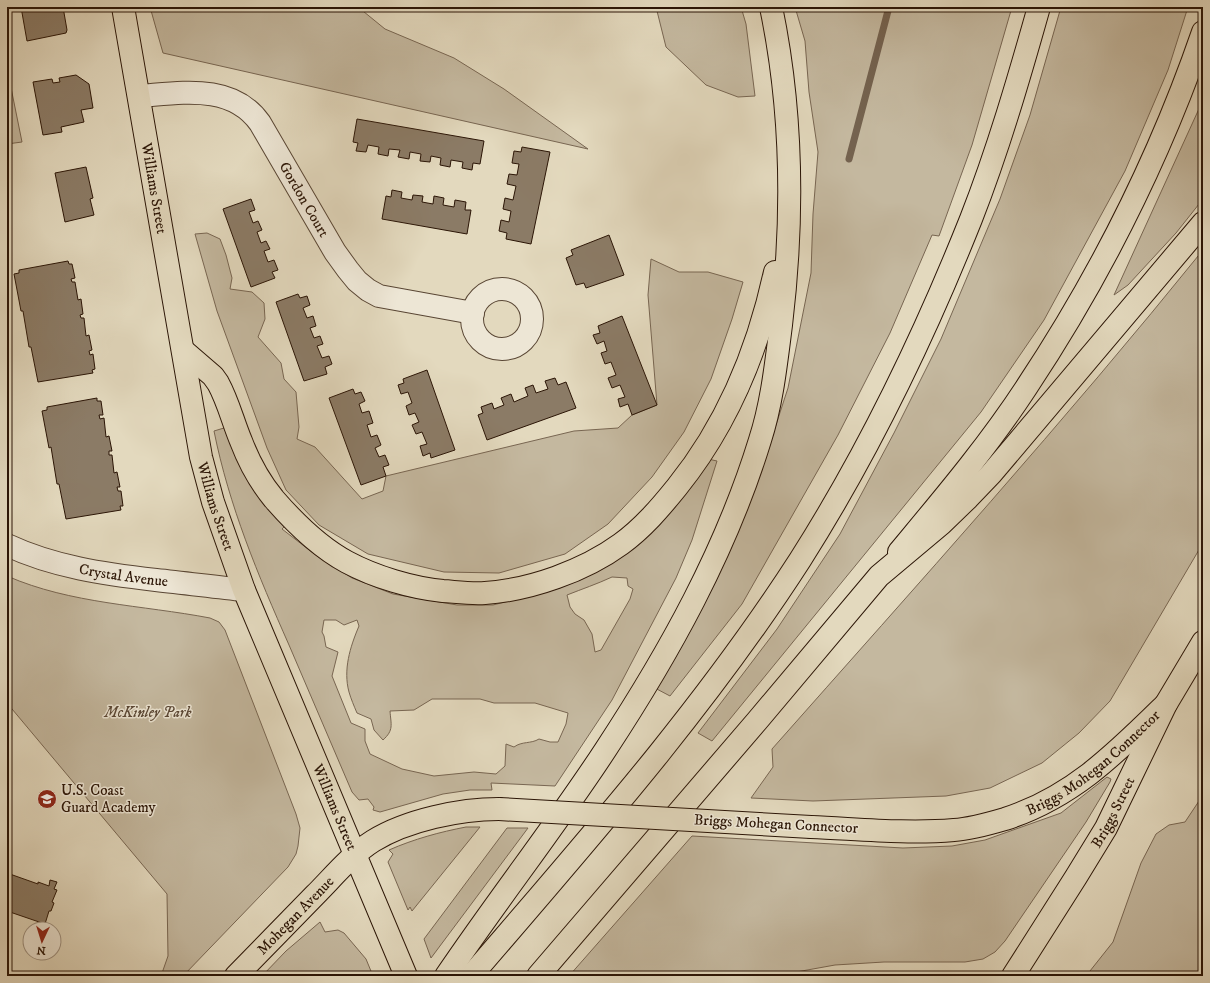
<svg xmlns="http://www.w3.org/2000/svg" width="1210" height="983" font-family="'IM FELL DW Pica',serif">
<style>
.green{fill:#c4b89f;stroke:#786652;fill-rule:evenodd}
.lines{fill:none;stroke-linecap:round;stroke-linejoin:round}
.stream{stroke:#74624f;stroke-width:7}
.building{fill:#8b7b66;stroke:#2b1506}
.minor-casing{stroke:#594634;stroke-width:24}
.major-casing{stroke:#2b1506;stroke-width:24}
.highway-casing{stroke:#2b1506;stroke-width:24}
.minor{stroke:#ede6d5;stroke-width:22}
.major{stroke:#e3d9be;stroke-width:22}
.highway{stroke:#e3d9be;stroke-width:22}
.major-bridge-casing{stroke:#2b1506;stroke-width:24;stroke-linecap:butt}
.major-bridge{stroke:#e3d9be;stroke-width:22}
.labels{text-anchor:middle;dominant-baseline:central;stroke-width:3;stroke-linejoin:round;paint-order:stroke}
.street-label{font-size:15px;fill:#2b1506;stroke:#ede6d5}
.park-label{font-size:15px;font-style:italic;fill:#594634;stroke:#ede6d5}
.poi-label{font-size:15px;fill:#2b1506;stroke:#ede6d5;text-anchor:start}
</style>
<rect width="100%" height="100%" fill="#e3d9be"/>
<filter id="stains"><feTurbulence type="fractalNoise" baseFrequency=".005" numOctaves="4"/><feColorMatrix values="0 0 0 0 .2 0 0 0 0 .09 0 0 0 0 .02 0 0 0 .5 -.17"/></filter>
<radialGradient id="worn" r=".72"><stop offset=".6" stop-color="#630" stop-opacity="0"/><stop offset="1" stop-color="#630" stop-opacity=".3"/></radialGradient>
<g class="green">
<polygon points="150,7 358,7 385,29 454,58 504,89 588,149 163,53"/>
<polygon points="656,7 741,7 746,24 755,96 738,97 706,85 666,47"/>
<polygon points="795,7 1012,7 972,145 939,236 932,235 890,333 838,435 742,604 670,696 653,687 756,486 788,388 811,273 813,214 818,152 809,92 805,41"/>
<polygon points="1061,7 1188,7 1168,70 1125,171 1044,320 981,412 712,741 698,733 777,629 840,534 894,433 941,339 1000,199 1030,115"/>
<polygon points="7,68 22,142 7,144"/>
<polygon points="1203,100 1203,199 1176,233 1128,285 1114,295"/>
<polygon points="207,233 220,239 226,255 232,278 230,289 252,292 264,303 265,319 258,337 281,363 284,379 296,392 299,427 297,439 315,447 362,499 383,491 386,476 574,431 618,428 632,415 657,405 648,295 651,259 679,272 708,272 743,282 732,319 711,379 684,432 652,477 608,524 565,554 499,573 444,572 368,554 319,525 286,490 267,448 217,311 195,234"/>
<path d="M1203 250V543L1110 701 1079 733 1042 763 990 788 946 796 813 801 751 798 773 767 772 749C918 584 1065 421 1203 250Z"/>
<path d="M224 428 240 466 286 525 282 529 317 556 352 578 393 594 457 605H493L533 595 576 581 708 459 717 461 692 540 676 578 612 700 555 786 491 783 492 790H470L443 794 380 812 373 810 374 807 368 799 359 800 352 792C331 743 310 694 289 645 258 575 229 506 214 431ZM612 577 627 578 628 586 633 589 630 599 601 650 595 652 592 634 584 620 575 614 570 607 567 595C582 589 597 584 612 577ZM324 620H336L344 625 357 620 359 626C350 647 343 670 349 692 351 699 354 706 357 713L371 719 374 730 383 740C394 730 391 725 390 711L414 710 432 699H480L494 703H535L568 713 566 724 558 742H550L539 739C531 744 522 741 514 747L506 744 505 766 496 774 474 772 434 776 402 769 370 754 365 741V729L351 723 332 676 338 652 326 647 324 636 322 632Z"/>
<path d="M7 576C71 604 142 605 210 618L219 622 225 630 296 814 300 828 298 846 296 854 288 867 183 976H161L168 956 167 894 7 703Z"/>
<polygon points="1107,777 1111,779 1110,782 1086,822 1005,941 995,952 983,959 965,962 884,962 835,965 774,976 569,976 692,836 903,848 952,846 985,840 1061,813"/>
<polygon points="1203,795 1203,976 1086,976 1113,942 1141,863 1156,834 1169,825 1185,822"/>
<path d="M466 827H480L412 911 410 907 408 910 388 862 393 854 389 850C414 839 440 832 466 827Z"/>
<polygon points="507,828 528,828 431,958 424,939"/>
<polygon points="320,922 325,932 338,930 344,933 366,959 373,976 262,976 286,951"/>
</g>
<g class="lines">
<polyline class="stream" points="849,159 889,7"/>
</g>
<g class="building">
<polygon points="21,7 63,7 67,30 66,33 27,41"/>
<polygon points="76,75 89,84 93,108 81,110 84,122 61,127 62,132 43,135 33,82 52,79 53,83 60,82 59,78"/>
<polygon points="357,119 484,141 480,164 473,163 472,170 462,168 463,162 451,160 450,167 440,165 441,158 431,156 430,162 420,161 421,154 410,152 409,159 398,157 400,150 389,149 388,156 378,154 379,147 368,145 366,152 356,151 358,143 353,142"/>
<polygon points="522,147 550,152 531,244 506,239 507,233 499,231 501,220 509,222 511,211 503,209 505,198 513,200 516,186 507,184 509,174 517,175 519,164 512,163 514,151 521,152"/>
<polygon points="86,167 93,198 90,199 94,215 65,222 55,173"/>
<polygon points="392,190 402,192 401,198 412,200 413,195 423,196 422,202 433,204 434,196 444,198 443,205 454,207 455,200 466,202 465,210 471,210 467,234 382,219 386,196 391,197"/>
<polygon points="251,199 255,210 249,212 253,223 258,221 262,230 257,232 261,243 266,241 270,249 264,251 268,262 274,260 278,270 272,272 275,278 251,287 223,209"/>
<polygon points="609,235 624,275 586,288 584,283 576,285 566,258 573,255 571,250"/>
<polygon points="68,261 69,264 72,264 75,278 71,279 72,282 75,282 78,300 81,299 83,314 80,315 81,318 84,318 86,336 89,335 92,350 89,351 90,355 93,354 95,369 92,370 93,373 38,382 31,347 29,347 23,311 21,311 14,274 19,273 19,270"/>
<polygon points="298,294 300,298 307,296 310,305 303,308 307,318 313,316 316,326 310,328 314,338 320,336 323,344 317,346 322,358 329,356 332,364 325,367 327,374 304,381 276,302"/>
<polygon points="622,316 657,405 632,415 628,404 620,407 618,399 625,397 620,385 612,388 608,378 616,375 611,362 605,364 601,353 607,351 604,341 597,344 593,335 600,333 598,326"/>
<polygon points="427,370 455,450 431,458 430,453 423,456 420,446 427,444 422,432 416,434 412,425 419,422 415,413 409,415 406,406 412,403 408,392 401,394 398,385 404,383 403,379"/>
<polygon points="555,378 558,385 566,382 576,408 487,440 478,415 483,413 481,407 492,403 494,409 504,405 501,398 511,394 514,402 528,396 525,388 533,385 536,393 548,389 545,381"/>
<polygon points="353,389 355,394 361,392 365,401 359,404 362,413 369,411 373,423 367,425 371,437 377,435 381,445 375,448 379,457 385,455 389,465 383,467 386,476 361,485 329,398"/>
<polygon points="97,398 97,401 101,401 103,415 99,415 100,419 104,418 106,437 109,436 112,451 109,451 109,455 112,455 114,473 117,472 120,487 117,487 118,491 121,491 123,506 120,506 121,510 66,519 59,484 57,484 51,447 49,448 42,411 47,410 47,407"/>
<polygon points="7,873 38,884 38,882 49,886 50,880 57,882 54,889 57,890 52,902 54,903 51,911 49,911 45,924 7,911"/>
</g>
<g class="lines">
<defs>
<g id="minor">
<path id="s1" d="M139 96C181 93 232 83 260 123L335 252 348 270 357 281 368 290 379 296 473 313"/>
<circle cx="502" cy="319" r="30"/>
<path id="s2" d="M7 545C54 567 104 574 156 580 185 583 215 587 244 590"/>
</g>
<g id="major">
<path id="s3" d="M123 7 201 457 213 502 244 590 406 976"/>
<path d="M899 552C943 499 988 446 1026 388 1099 278 1160 157 1203 32"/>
<path id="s4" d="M811 827C859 829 907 834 954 830 971 829 988 824 1005 819 1073 797 1116 753 1166 704"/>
<path id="s5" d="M236 976C262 949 289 922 315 895 333 877 351 855 373 841 407 820 460 809 499 809"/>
<path d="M471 976C586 842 704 709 800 560 868 453 924 337 971 219 998 150 1019 78 1039 7"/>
<path id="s6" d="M1013 976 1076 877 1106 828 1166 704 1203 642"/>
</g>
<g id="highway">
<path d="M184 351 213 376 218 383C228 401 233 422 241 441 249 462 260 482 274 499 294 522 321 548 347 562 375 577 412 588 443 591 457 592 471 594 485 593 530 590 584 571 621 544 643 528 660 508 677 487 727 425 758 350 775 272"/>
<path d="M446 976C498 899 555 827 606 749 669 653 726 551 760 440 772 403 776 364 781 325 794 217 793 113 771 7"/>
<polyline points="538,976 757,721 879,576 941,524 968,498 991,474 1203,223"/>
</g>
</defs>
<use href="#minor" class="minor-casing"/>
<use href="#major" class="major-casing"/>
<use href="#highway" class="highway-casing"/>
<use href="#minor" class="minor"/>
<use href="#major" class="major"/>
<use href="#highway" class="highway"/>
<defs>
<polyline id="major-bridge" points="499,809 811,827"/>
</defs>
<use href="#major-bridge" class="major-bridge-casing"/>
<use href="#major-bridge" class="major-bridge"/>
</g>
<defs>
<symbol id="university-disc" viewBox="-11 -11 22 22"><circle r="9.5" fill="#8f2418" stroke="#ede6d5"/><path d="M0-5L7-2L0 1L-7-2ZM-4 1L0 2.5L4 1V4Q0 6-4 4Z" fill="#fff"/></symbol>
</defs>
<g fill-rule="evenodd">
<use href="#university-disc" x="36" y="788" width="22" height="22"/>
</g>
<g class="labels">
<g class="street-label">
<text stroke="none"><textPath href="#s3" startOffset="184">Williams Street</textPath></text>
<text stroke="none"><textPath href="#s1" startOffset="219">Gordon Court</textPath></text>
<text stroke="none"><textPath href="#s3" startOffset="508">Williams Street</textPath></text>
<text stroke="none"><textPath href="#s2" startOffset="121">Crystal Avenue</textPath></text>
<text stroke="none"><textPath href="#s4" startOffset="301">Briggs Mohegan Connector</textPath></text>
<text stroke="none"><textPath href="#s3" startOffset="832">Williams Street</textPath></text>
<text stroke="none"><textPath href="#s6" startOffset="192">Briggs Street</textPath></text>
<text transform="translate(776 824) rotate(3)">Briggs Mohegan Connector</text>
<text stroke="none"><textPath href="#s5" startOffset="85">Mohegan Avenue</textPath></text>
</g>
<g class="park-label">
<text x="148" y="712">McKinley Park</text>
</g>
<g class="poi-label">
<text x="61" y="790">U.S. Coast<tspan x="61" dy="17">Guard Academy</tspan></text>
</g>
</g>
<rect width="1210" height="983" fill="none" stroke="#e3d9be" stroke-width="24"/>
<rect x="8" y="8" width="1194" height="967" fill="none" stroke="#2b1506" stroke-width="2"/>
<rect x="12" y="12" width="1186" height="959" fill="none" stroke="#2b1506"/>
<g transform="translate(42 941) rotate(184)"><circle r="19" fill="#ede6d5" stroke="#9f9282"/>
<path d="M0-3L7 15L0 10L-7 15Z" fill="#8f2418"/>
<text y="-6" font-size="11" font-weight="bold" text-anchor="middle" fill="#2b1506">N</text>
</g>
<rect width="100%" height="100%" filter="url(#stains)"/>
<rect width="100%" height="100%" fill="url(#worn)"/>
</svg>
